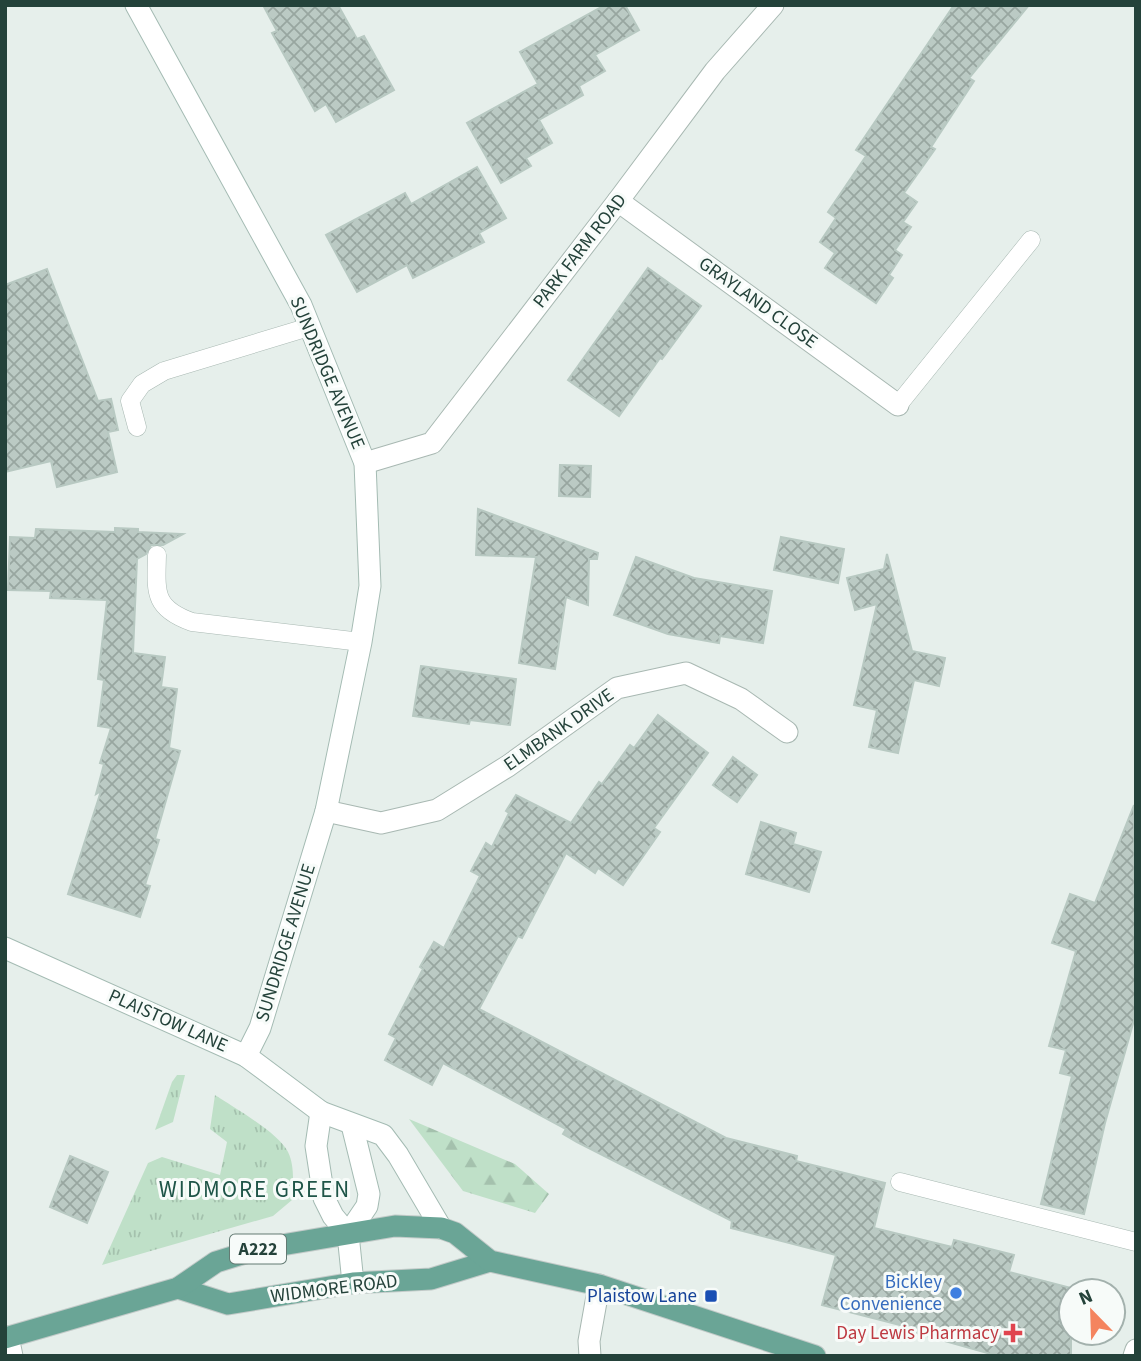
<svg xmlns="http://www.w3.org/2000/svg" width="1141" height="1361" font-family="'Source Sans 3',sans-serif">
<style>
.grass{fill:url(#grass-tufts)}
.forest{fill:url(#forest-firs)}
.building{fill:url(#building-cross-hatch);stroke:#b8c9c2;stroke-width:2}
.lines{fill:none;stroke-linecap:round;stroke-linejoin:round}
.lane-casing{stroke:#a8b8b2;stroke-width:19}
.street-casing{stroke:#a8b8b2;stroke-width:23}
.secondary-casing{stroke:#a4bbb3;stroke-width:23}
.primary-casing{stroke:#c2cac8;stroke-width:23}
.lane{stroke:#fff;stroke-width:18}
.street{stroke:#fff;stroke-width:21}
.secondary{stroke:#fff;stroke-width:21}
.primary{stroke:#6aa596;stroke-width:21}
.shop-dot{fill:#3f7fe0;stroke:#f7fbf9;stroke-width:2.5}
.transit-dot{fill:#1a4fb4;stroke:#f7fbf9;stroke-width:2.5}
.health-dot{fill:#e0444e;stroke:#f7fbf9;stroke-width:2.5}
.labels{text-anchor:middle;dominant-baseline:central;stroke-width:6;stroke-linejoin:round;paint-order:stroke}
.shield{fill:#f7fbf9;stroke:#637a73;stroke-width:2}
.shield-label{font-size:18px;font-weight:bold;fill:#24423a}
.street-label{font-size:19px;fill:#24423a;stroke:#f7fbf9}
.shop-label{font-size:19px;fill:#366cbe;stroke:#f7fbf9;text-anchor:end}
.transit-label{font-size:19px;fill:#164399;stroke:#f7fbf9;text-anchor:end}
.health-label{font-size:19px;fill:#be3a42;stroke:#f7fbf9;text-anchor:end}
.quarter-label{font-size:23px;letter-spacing:2px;fill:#1f5548;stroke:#f7fbf9}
</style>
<defs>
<pattern id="grass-tufts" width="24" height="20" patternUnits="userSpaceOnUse" patternTransform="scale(1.75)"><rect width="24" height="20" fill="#bfe0c8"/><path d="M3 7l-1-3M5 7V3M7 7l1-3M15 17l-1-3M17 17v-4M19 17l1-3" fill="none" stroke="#a4c1ad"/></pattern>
<pattern id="forest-firs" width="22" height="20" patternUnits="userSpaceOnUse" patternTransform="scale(1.75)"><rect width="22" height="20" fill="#bfe0c8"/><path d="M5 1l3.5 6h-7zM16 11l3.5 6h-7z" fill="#a4c1ad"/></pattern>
<pattern id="building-cross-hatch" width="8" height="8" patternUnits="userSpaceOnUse" patternTransform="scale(1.75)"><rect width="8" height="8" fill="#bbcac4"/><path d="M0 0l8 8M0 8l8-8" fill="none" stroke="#98a6a0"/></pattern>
</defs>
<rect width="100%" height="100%" fill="#e6efeb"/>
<g class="grass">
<polygon points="177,1075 185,1075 173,1122 155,1130 172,1082"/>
<path d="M215 1095C233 1107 279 1133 288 1152 295 1166 293 1185 292 1200L273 1216 102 1265 148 1163 162 1157 220 1175 227 1142 210 1129Z"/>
</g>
<polygon class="forest" points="409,1119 515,1164 549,1194 535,1213 463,1191"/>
<g class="building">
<polygon points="263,5 338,5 357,39 364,36 394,90 336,122 326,104 315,111 272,33 277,31"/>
<polygon points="605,5 625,5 639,30 595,55 605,71 579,86 583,95 539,120 552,143 526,158 531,166 501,183 467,123 538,84 520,52"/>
<polygon points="954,5 1029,5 969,78 974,81 931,147 935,149 904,193 917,202 903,222 911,227 895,250 902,255 889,275 893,278 876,303 825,268 835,253 820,242 836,218 828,212 866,156 856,150"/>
<polygon points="477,167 506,218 479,233 484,242 413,278 407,265 357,292 326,235 405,193 411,204"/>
<polygon points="648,268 701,306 662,359 660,358 619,416 568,380"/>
<polygon points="47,269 98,401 111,399 118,430 108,432 117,472 57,487 51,461 5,472 5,285"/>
<polygon points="560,465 591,466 590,497 559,496"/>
<polygon points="478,509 598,553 597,559 589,559 588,605 566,597 555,669 519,663 536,557 476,555"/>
<polygon points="115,528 138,529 138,532 183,534 163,545 151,545 146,554 137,559 133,653 165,657 161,687 177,689 169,748 180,751 155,839 159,840 145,885 150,886 140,917 68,894 101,791 96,794 104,764 100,763 111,728 98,726 104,680 98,679 107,600 50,598 51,591 8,590 10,537 35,538 36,529 115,532"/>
<polygon points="781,537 844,549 838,583 774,570"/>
<polygon points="887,554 912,651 945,658 939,686 914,680 898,753 869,747 877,710 854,705 877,604 855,610 847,578 884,569"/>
<polygon points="636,557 694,578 772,591 763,643 720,636 719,643 668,634 614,615"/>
<polygon points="421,666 516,679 510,725 470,720 469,724 413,716"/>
<polygon points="658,715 708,753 654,828 660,832 623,885 598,868 595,873 566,853 522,938 518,936 479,1009 726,1138 797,1156 796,1161 885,1183 874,1228 952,1247 954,1240 1014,1255 1009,1272 1071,1288 1071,1356 998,1356 899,1328 900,1325 822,1305 836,1255 731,1228 732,1221 577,1142 563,1134 566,1129 443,1063 432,1085 385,1060 396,1038 389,1034 423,969 420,967 434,942 444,948 480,876 471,871 486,843 492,847 509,813 506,811 516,795 571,823 599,782 602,784 630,745 634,748"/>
<polygon points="733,757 757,775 737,802 713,785"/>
<polygon points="1134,805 1136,1013 1105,1123 1084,1214 1041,1204 1072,1076 1060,1073 1066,1050 1049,1046 1076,951 1052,943 1070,894 1095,903"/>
<polygon points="761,822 796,833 793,844 821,852 809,892 746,874"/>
<polygon points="70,1156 108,1172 87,1223 50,1207"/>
</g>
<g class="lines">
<defs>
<g id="lane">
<polyline points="898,405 1031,240"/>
<polyline points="137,427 130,401 142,384 164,371 309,327"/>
<path d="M157 555C156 592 153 608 192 622L361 642"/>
<polyline points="900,1182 1136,1242"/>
</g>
<g id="street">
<polyline points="618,201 898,405"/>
<polyline points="365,463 432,443 618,201 715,71 773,5"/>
<polyline points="326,811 381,823 437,810 508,766 617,688 686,673 741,699 787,732"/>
<polyline points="8,1337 12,1356"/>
<polyline points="590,1356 589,1341 599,1285"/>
<polyline points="1134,1356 1136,1350"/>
</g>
<g id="secondary">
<polyline points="136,5 301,305 365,463 370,586 361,642 326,811 260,1028 246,1056"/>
<polyline points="5,948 246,1056 321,1112 383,1135 398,1155 441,1228"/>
<polyline points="321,1112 316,1146 324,1198 333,1216 348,1234 353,1283"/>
<polyline points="348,1234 367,1206 369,1194 352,1125"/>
</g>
<g id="primary">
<polyline points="178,1288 228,1304 353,1283 431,1279 490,1261"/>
<polyline points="5,1338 178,1288 216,1262 258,1249 395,1226 441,1228 455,1233 490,1261 599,1285 815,1356"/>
</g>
</defs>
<use href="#lane" class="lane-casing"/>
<use href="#street" class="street-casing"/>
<use href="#secondary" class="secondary-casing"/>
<use href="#primary" class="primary-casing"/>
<use href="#lane" class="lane"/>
<use href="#street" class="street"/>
<use href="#secondary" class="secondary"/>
<use href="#primary" class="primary"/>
</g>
<circle class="shop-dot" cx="956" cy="1293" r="7"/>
<rect class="transit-dot" x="704" y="1289" width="14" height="14" rx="3.5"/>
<path class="health-dot" d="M1009.5 1322.5h7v7h7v7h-7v7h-7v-7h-7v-7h7z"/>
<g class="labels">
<rect class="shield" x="230" y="1234.5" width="56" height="29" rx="5"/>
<g class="shield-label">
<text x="258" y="1249">A222</text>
</g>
<g class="street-label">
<text transform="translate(580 251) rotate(-52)">PARK FARM ROAD</text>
<text transform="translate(758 303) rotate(36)">GRAYLAND CLOSE</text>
<text transform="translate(327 373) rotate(67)">SUNDRIDGE AVENUE</text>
<text transform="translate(559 730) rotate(-35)">ELMBANK DRIVE</text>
<text transform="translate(286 943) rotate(-73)">SUNDRIDGE AVENUE</text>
<text transform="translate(168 1021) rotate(24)">PLAISTOW LANE</text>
<text transform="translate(334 1289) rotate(-7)">WIDMORE ROAD</text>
</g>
<g class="shop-label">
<text x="942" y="1282">Bickley<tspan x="942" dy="22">Convenience</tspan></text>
</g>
<g class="transit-label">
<text x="697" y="1296">Plaistow Lane</text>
</g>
<g class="health-label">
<text x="999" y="1333">Day Lewis Pharmacy</text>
</g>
<g class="quarter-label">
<text x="255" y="1189">WIDMORE GREEN</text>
</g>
</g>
<rect width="1141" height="1361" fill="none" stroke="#24423a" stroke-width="14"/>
<g transform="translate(1092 1312) rotate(337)"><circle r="33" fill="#f7fbf9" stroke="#a3b1ad" stroke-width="2"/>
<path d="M0-5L12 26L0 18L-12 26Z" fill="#f4845f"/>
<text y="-10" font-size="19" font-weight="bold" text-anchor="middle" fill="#24423a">N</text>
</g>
</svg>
